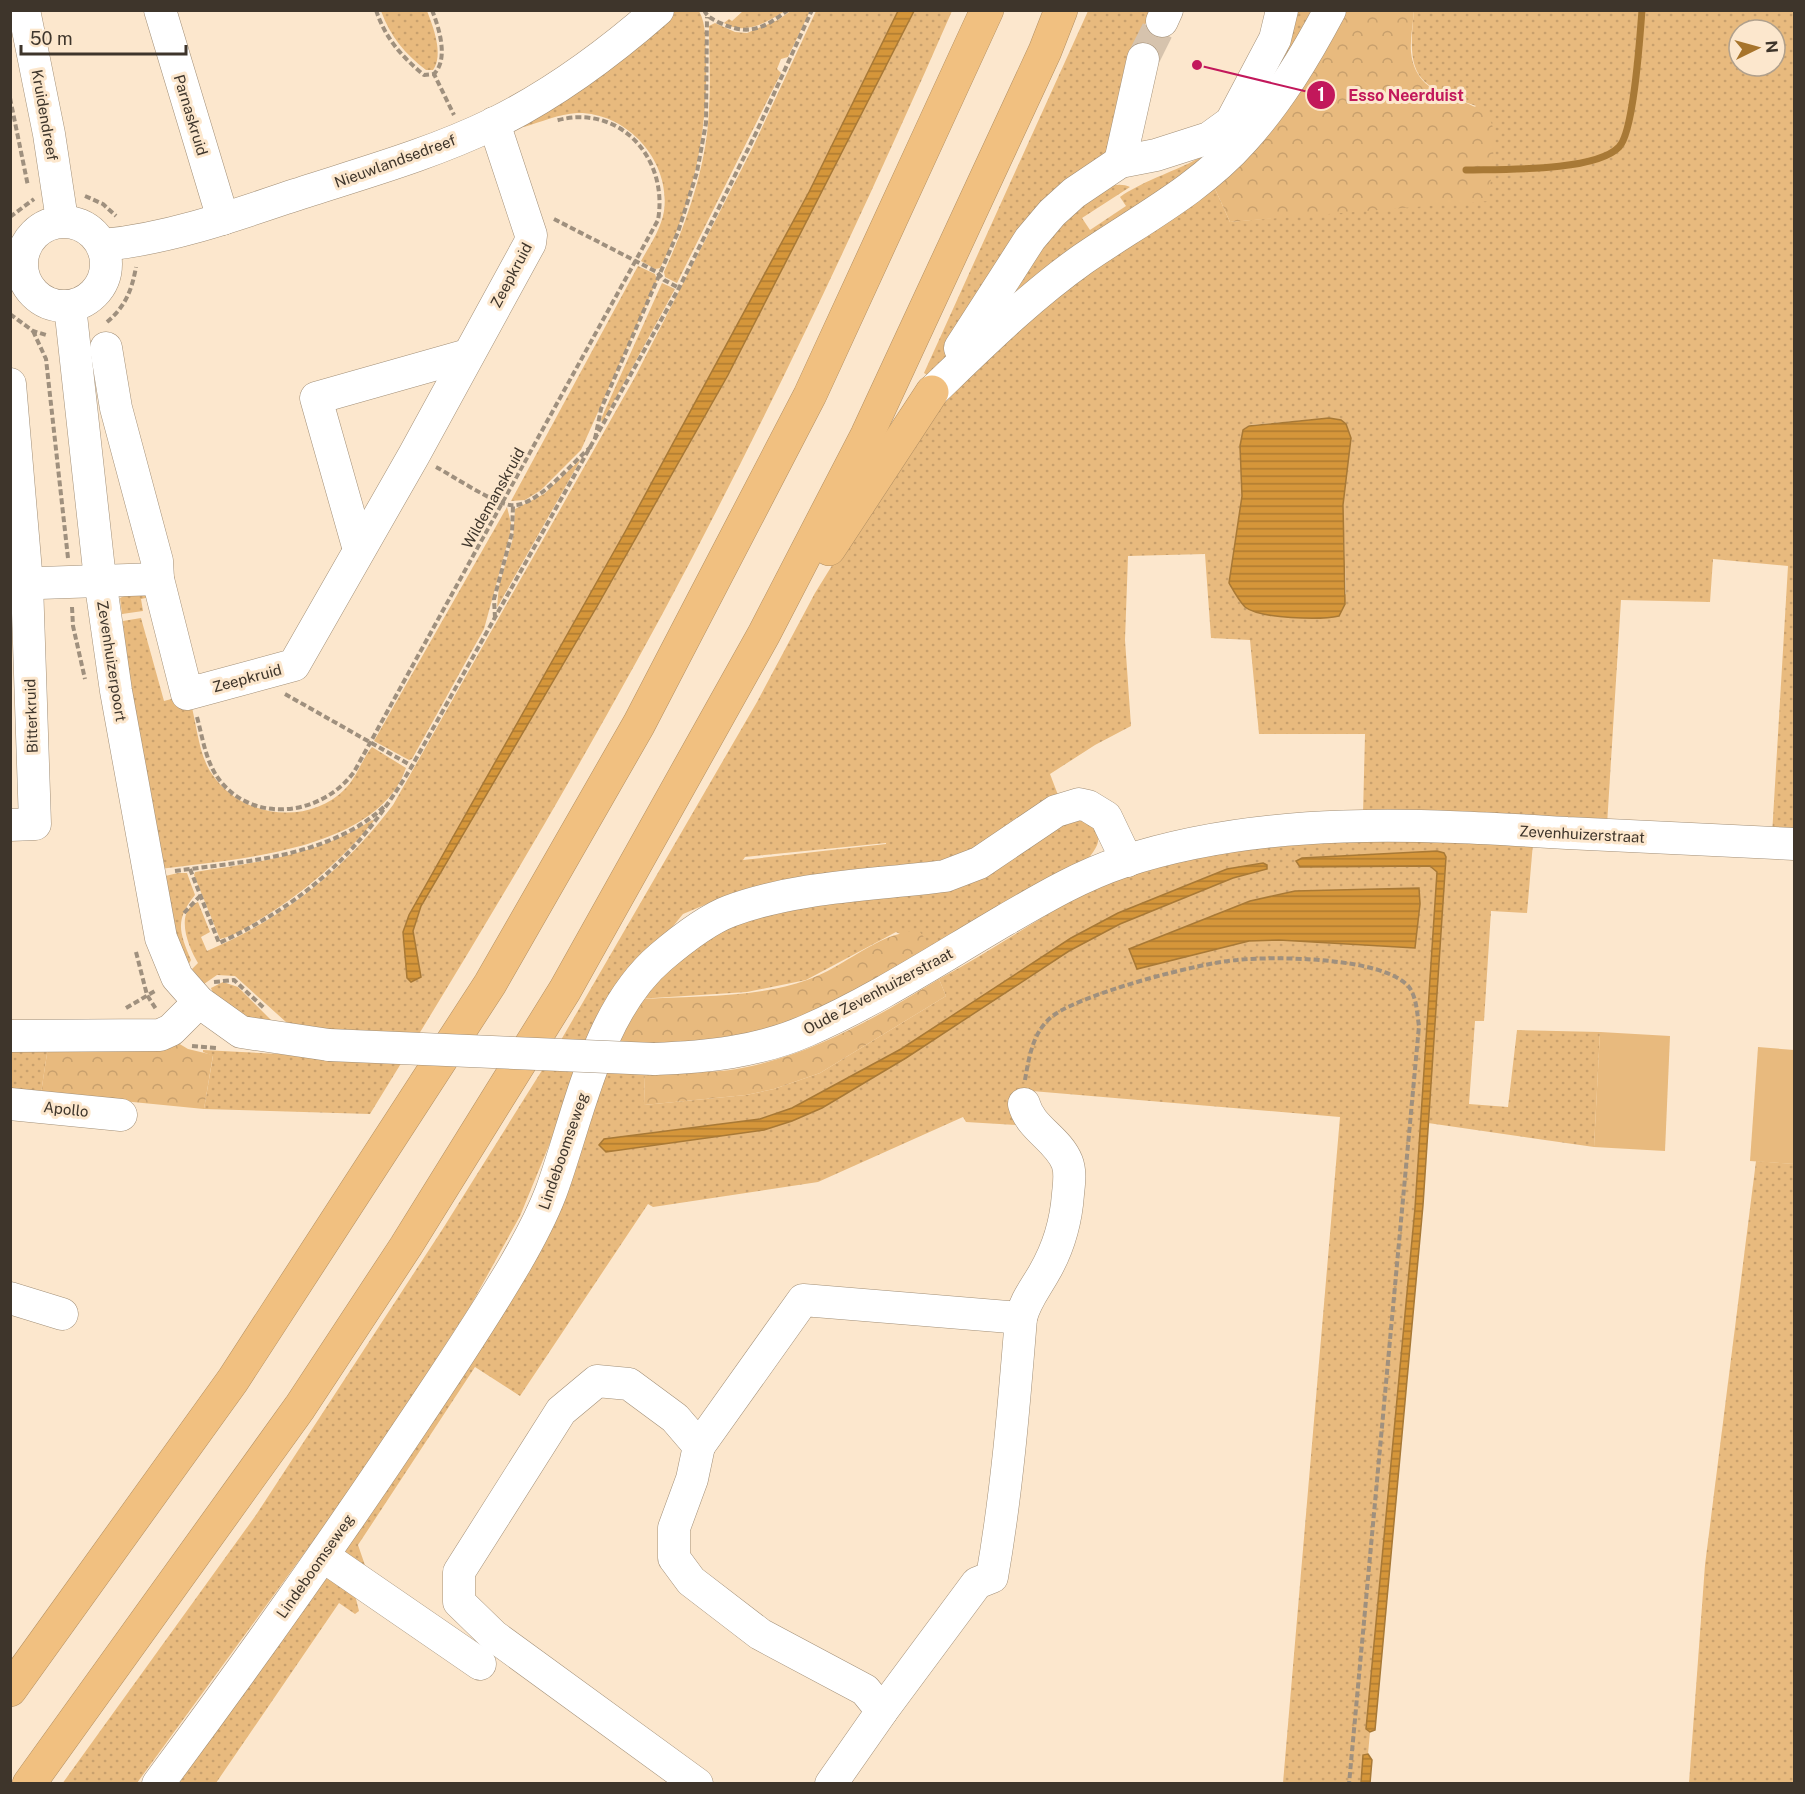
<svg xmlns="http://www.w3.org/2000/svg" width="1805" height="1794" font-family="'Public Sans',sans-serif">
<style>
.grass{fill:url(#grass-dots);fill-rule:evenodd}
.forest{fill:url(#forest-crowns)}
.garden{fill:#e8ba7e}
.water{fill:url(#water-rules);stroke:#a87936;stroke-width:1.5}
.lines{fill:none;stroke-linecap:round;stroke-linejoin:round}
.stream{stroke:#a87936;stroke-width:7}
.minor-tunnel{stroke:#d6c3ad;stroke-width:32;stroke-dasharray:32 16;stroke-linecap:butt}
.minor-casing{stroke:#a28f77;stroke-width:33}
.highway-casing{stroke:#b28f62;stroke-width:34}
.path{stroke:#9f907e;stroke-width:4;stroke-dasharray:6 3;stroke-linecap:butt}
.minor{stroke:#fff;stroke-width:32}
.highway{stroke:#f1c080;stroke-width:33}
.minor-bridge-casing{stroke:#a28f77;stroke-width:33;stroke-linecap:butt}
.minor-bridge{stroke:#fff;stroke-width:32}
.labels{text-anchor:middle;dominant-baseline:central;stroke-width:6;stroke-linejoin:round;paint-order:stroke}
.street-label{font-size:15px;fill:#3e352b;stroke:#fce7cd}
.leader{fill:none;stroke:#c2185b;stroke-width:2}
.callout-dot{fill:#c2185b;stroke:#fce7cd;stroke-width:2}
.mark-label{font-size:18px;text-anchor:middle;font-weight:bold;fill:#fff}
.callout-label{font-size:16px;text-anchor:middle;font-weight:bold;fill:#c2185b;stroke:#fce7cd;stroke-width:6;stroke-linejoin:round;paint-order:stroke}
</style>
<defs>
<pattern id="grass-dots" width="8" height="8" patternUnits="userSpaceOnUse" patternTransform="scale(1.5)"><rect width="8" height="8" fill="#e8ba7e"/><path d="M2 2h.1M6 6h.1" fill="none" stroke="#c8a06d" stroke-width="1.8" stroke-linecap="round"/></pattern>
<pattern id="forest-crowns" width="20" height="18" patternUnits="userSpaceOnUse" patternTransform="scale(1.5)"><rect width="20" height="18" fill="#e8ba7e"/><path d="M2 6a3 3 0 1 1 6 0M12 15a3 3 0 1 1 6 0" fill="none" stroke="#c8a06d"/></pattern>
<pattern id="water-rules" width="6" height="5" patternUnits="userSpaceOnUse" patternTransform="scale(1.5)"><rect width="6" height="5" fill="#d5963a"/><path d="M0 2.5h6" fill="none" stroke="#ae7b31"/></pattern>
</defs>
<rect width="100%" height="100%" fill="#fce7cd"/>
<g class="grass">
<path d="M792 10 810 11 788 57 781 59 777 69 781 73 677 283 665 277 664 272C687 222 707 165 709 109 711 81 709 54 709 26L715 23 735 32 747 33 778 20Z"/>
<path d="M381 11H427C433 26 444 55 433 70H426C405 54 390 36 381 11Z"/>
<path d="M674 11H699C707 25 705 44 706 60 708 132 693 204 660 268L655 269 641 261C650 245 661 229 664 211 671 161 627 112 577 113 559 114 541 122 524 127L521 117 651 30Z"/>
<path d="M743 11H785C767 22 745 36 724 23L729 19 732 21Z"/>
<path d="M816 11H898L809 192 625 532 409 915 403 932 407 978 421 977 413 931 421 906 599 603 728 375 914 11H952C871 196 785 380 691 560 592 749 482 932 370 1114L204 1109 213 1056 203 1052V1050L337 1057 303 1031 286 1022 235 976 217 975 204 984 192 969 198 963C188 947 174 911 198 902L210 932 201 937 207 951C284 918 343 871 393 805L635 377 753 147Z"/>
<polygon points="1088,11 1152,11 1127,59 1123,96 1106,153 1023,232 932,378 924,373"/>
<path d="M1298 11H1321C1292 68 1258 121 1208 164 1164 201 1112 229 1065 262 1033 285 1004 313 975 340 991 314 1007 287 1023 261 1040 237 1098 172 1130 187L1082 218 1090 230 1126 206 1120 197C1162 168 1221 164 1244 112L1253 116 1288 48Z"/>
<path d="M1414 11H1794V836L1772 835 1788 566 1713 559 1710 602 1621 600 1607 825 1363 814 1365 734H1259L1250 640 1211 638 1205 554 1128 556 1125 640 1131 726 1095 745 1050 774 1058 795 955 865 721 898 683 914 648 957 559 1121 520 1216 471 1305 362 1474 137 1783 62 1784 256 1515 442 1230 561 1040 757 702 815 593 904 449 986 349 1211 180 1230 222 1322 213 1476 106C1414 85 1407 76 1414 11ZM1739 30H1775V66H1739ZM1329 418 1341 420 1351 438 1343 505 1346 594 1306 618 1289 616 1229 583 1242 496 1243 430 1249 425ZM886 843V844L743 860 745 857Z"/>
<polygon points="638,266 655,274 657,280 581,450 541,490 525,500 511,501"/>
<polygon points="662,283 675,289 602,423 601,419"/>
<polygon points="581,459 498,606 497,607 499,586 513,538 515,509 544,494"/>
<polygon points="507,507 511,523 510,534 484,629 412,759 409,760 374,741"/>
<polygon points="138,589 150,597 141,599 143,611 122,614 120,598"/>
<path d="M141 618 164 701 179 697 191 704C197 726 199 756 212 774 240 817 308 827 345 789 357 777 362 759 372 747L406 768C377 852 233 859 160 869L126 681 123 621Z"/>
<path d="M1077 818C1109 829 1101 848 1080 866L934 951 896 932 806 980 747 992 638 999 671 963 733 923 1027 843Z"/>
<path d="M372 820 374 821C339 862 303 894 257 921 246 928 233 936 220 939L194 875 195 872C258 862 318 855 372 820Z"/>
<path d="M1323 839 1533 843 1527 913 1491 911 1484 1021H1475L1469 1104 1508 1107 1517 1030 1600 1032 1594 1147 1428 1123 1446 857 1444 853 1437 851 1302 858 1296 861 1300 867 1430 866 1437 872 1415 1208 1366 1729 1370 1732 1368 1754 1363 1756 1361 1783H1283L1340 1117 1020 1090 1016 1125 966 1122 963 1117 818 1182 653 1207 648 1204 520 1396 475 1367 358 1545 367 1571 341 1551 469 1355 601 1071 645 1072 644 1105 746 1095 774 1089 820 1073 946 996 939 979C1003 945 1062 900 1130 872 1190 848 1259 847 1323 839ZM1267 869 1233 878 1120 924 1069 951 906 1058 822 1108 792 1121 764 1130 601 1140 760 1119 792 1108 901 1049 1071 938 1118 913 1159 897ZM1295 891 1279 940 1249 941 1137 969 1129 949 1250 901Z"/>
<path d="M178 873H187L195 895C175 920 179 931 191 960L189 964 178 947 161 877Z"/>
<polygon points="223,982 238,987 276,1025 245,1016 213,993 211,988"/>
<polygon points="10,1046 48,1047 41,1093 11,1090"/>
<polygon points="1756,1161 1794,1164 1794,1783 1689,1783 1705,1565"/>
<polygon points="323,1578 332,1579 355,1595 359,1611 355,1614 339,1603 216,1783 166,1784"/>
</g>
<g class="forest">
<path d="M1338 11H1414C1413 24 1410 39 1411 52 1417 110 1487 91 1493 128 1496 145 1490 182 1489 201L1230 222 1211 180Z"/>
<path d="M915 931 920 932 934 951 832 1008 736 1041 662 1045 614 1042 638 999C691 996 757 998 807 980 845 967 876 934 915 931Z"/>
<path d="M939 979 946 996 820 1073 774 1089 746 1095 644 1105 645 1072C676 1072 712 1074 742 1068 814 1054 877 1017 939 979Z"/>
<polygon points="178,1043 188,1049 213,1055 204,1109 41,1093 48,1047"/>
</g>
<g class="garden">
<polygon points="1600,1032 1670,1036 1665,1151 1594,1147"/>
<polygon points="1758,1047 1794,1050 1794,1164 1750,1161"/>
</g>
<g class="water">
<polygon points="898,11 914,11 728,375 599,603 421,906 413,931 421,977 411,982 407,978 403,932 409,915 625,532 809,192"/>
<path d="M1329 418 1341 420 1346 424 1351 438 1343 505 1345 604 1339 616C1321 620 1260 619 1245 607 1239 601 1233 590 1229 583L1242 496 1240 446 1243 430 1249 426Z"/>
<polygon points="1437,851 1444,853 1446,857 1423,1205 1375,1730 1370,1732 1366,1729 1415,1208 1437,872 1430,866 1300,867 1296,861 1302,858"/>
<polygon points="1263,863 1267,865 1267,869 1233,878 1120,924 1069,951 906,1058 822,1108 792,1121 764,1130 606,1152 599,1145 604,1139 760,1119 792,1108 901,1049 1071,938 1118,913 1227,869"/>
<polygon points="1419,888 1420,904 1415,948 1279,940 1249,941 1137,969 1129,949 1250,901 1295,891"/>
<polygon points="1368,1754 1372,1760 1370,1783 1361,1783 1363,1755"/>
</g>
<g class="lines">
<path class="stream" d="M1466 170C1501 169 1595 172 1619 147 1634 132 1640 35 1642 10"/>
<polyline class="minor-tunnel" points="1143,59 1162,21"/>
<defs>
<g id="minor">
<polyline points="24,10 49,134 62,220"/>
<polyline points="160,10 223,219"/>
<polyline points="1162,21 1167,10"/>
<polyline points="1120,162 1143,59"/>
<circle cx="64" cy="264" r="42"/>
<path d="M103 245C167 239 230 217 292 196 359 174 429 155 493 124 552 95 609 53 658 10"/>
<polyline points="70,306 100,579 116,691 161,938 177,977 199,1002 241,1032 329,1045"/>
<polyline points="106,348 116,408 157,561 158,579 187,694 294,665 414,455 530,243 531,235 494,123"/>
<polyline points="960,348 1030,239 1052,213 1074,193 1120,162 1156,155 1209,138 1231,122 1275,39 1282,10"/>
<polyline points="10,384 27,583 35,824 10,825"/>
<path d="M932 392C981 345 1028 298 1083 259 1138 221 1199 190 1244 139 1279 100 1305 57 1330 10"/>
<polyline points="359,550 316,398 468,355"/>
<polyline points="10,584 158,579"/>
<polyline points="10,1036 160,1035 171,1030 199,1002"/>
<path d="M654 1059C706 1057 758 1052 806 1031 875 1001 940 958 1005 920 1043 898 1080 876 1122 862 1265 815 1420 824 1567 833 1643 837 1719 841 1794 844"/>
<polyline points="10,1104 121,1115"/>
<polyline points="10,1298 62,1314"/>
<polyline points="699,1446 803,1300 1021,1318"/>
<polyline points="323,1556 480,1664"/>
<path d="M882 1711 977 1583 992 1577C1007 1491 1014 1405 1021 1318 1025 1301 1035 1289 1044 1273 1058 1249 1066 1222 1068 1194 1069 1184 1071 1172 1067 1162 1058 1139 1030 1128 1024 1104"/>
<path d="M158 1784C236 1679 312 1573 385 1465 429 1399 474 1334 514 1266 528 1242 541 1218 551 1192 579 1116 596 1012 661 957 681 940 706 920 730 911 798 886 874 885 945 876L979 863 1056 811 1079 804 1088 806 1106 817 1127 861"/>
<polyline points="697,1784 494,1636 459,1602 459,1572 561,1411 597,1381 629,1384 675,1418 699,1446 692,1479 674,1528 674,1558 691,1581 760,1634 865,1690 882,1711 831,1784"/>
</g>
<g id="highway">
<polyline points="829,549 932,392"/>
<polyline points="10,1690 233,1380 490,984 639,724 810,395 987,10"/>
<polyline points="29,1784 300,1407 406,1246 565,990 764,634 867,435 1045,51 1061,10"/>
</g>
</defs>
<use href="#minor" class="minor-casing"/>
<use href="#highway" class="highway-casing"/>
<g class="path">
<path d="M376 10C385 38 402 57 424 75L434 74 454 115"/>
<path d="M432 10C439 28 449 59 434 74"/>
<path d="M704 10C708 18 711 18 718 22 748 36 762 30 788 10"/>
<polyline points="10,98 28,186"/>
<polyline points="85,196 103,204 116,216"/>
<polyline points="10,217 34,199"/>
<polyline points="554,219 657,272 664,280 679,288"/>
<polyline points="10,314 33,331 46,335"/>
<path d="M107 322C125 307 132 290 136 267"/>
<polyline points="33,331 46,359 68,558"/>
<polyline points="595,439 601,409 678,232 697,172 706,123 707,17"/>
<path d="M436 467C453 476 493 503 510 505 536 509 573 461 592 446"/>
<polyline points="72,607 73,626 85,679"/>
<polyline points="495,618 494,599 512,533 513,506"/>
<polyline points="285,694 412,766"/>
<path d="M197 717C203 739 206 764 221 782 257 825 323 814 354 772L658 220C669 158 619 102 555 121"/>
<path d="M190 869 219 943C308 902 362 850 412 766L679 288 757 131 812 10"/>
<path d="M175 871C247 861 330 857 385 806"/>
<polyline points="184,913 200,896"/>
<polyline points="136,952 147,995 156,1009"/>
<polyline points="214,982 234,980 264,1008"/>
<polyline points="126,1008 155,991"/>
<polyline points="192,1046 217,1048"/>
<path d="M1025 1080C1029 1057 1033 1030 1054 1015 1085 993 1198 963 1237 960 1274 956 1384 957 1409 987 1417 998 1417 1014 1419 1026L1349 1784"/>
</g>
<use href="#minor" class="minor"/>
<use href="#highway" class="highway"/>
<defs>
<polyline id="minor-bridge" points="329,1045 654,1059"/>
</defs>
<use href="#minor-bridge" class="minor-bridge-casing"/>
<use href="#minor-bridge" class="minor-bridge"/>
</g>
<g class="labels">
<g class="street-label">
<text transform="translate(45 115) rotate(80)">Kruidendreef</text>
<text transform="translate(191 115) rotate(73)">Parnaskruid</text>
<text transform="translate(395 161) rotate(-20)">Nieuwlandsedreef</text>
<text transform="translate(511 275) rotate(-62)">Zeepkruid</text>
<text transform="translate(493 498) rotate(-61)">Wildemanskruid</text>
<text transform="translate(112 661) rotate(81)">Zevenhuizerpoort</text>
<text transform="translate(247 678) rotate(-15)">Zeepkruid</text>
<text transform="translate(31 716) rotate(-92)">Bitterkruid</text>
<text transform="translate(1582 834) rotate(3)">Zevenhuizerstraat</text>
<text transform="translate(878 991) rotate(-28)">Oude Zevenhuizerstraat</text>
<text transform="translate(66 1109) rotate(6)">Apollo</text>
<text transform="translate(563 1151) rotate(-71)">Lindeboomseweg</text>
<text transform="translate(315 1566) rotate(-55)">Lindeboomseweg</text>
</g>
</g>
<path class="leader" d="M1197 65L1321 95"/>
<g class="callout-dot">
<circle cx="1197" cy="65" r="6"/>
<circle cx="1321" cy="95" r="15"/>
</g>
<g class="mark-label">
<text x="1321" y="101">1</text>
</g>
<g class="callout-label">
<text x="1406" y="101">Esso Neerduist</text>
</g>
<rect width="1805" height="1794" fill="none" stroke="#3e352b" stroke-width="24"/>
<g transform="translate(1757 48) rotate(85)"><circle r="28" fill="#fce7cd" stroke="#b0a08c" stroke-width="1.5"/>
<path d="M0-4.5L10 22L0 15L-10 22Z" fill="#a7742b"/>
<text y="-9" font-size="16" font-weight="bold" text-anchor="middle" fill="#3e352b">N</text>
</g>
<path d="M21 45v9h165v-9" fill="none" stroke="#3e352b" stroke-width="3"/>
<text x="30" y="45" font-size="18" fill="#3e352b" stroke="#fce7cd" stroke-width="4.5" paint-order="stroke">50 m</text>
</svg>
